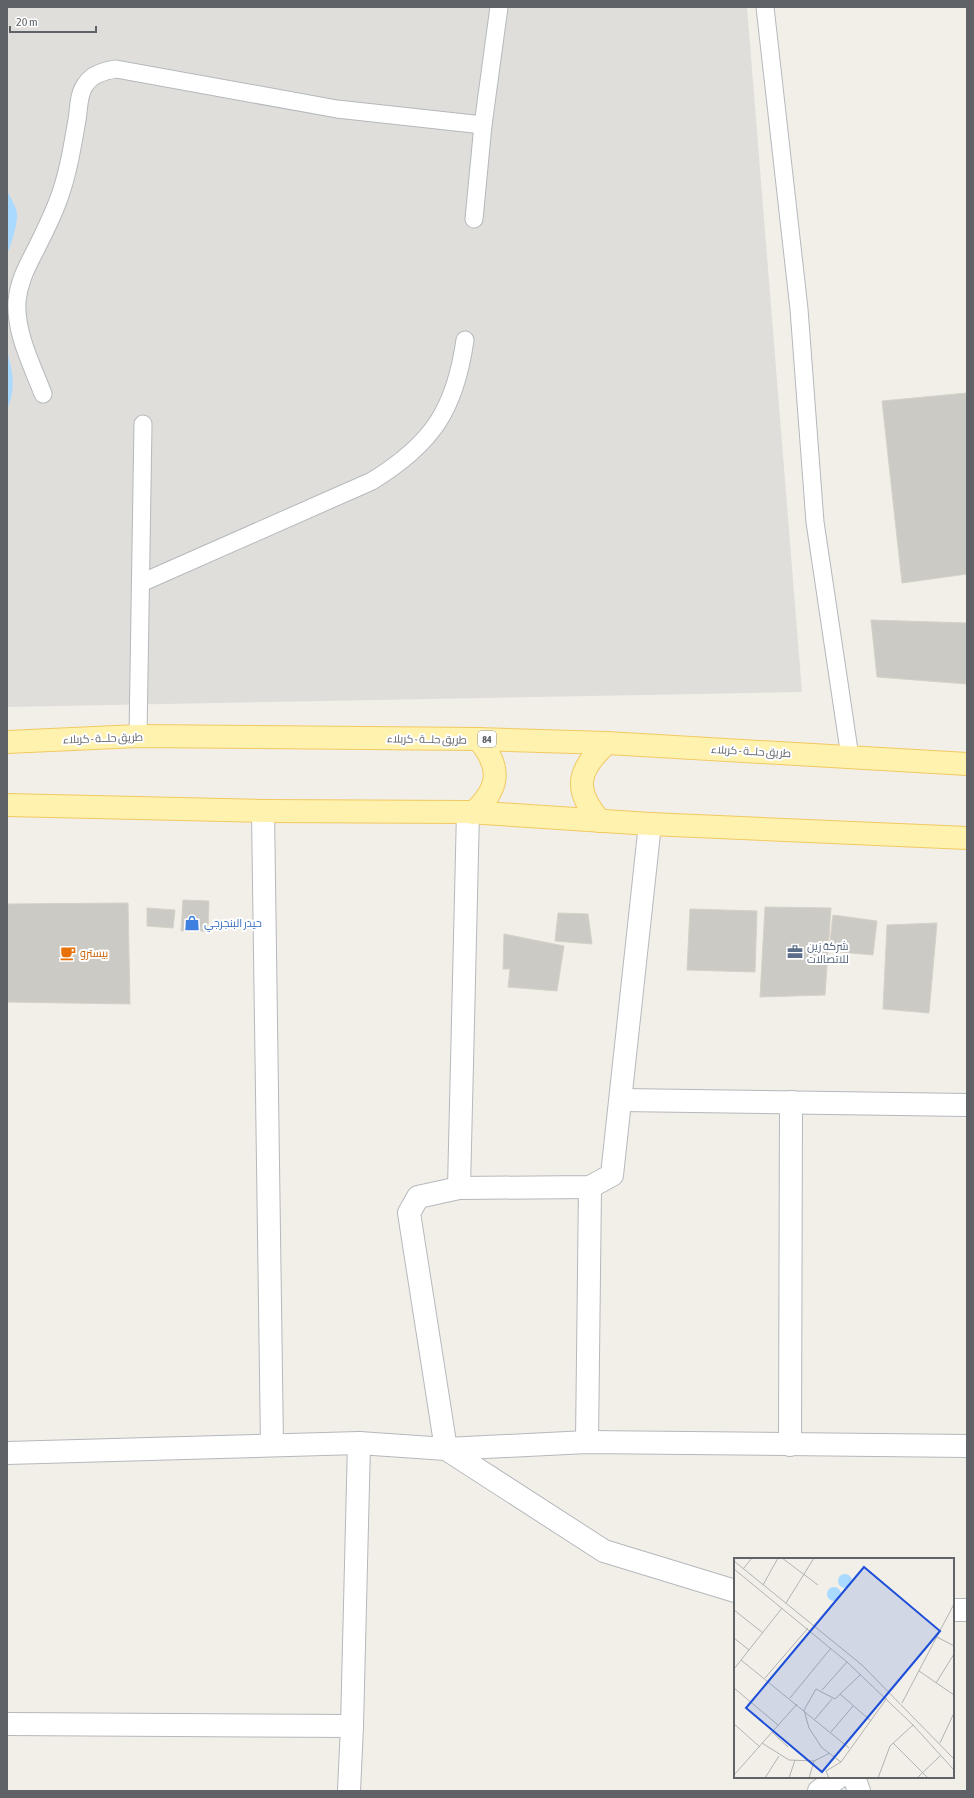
<svg xmlns="http://www.w3.org/2000/svg" width="974" height="1798" font-family="'Asap Condensed',Cairo,sans-serif">
<style>
.industrial{fill:#e0deda}
.water{fill:#aadaff}
.building{fill:#cccac5;stroke:#d6d1c6}
.lines{fill:none;stroke-linecap:round;stroke-linejoin:round}
.service-casing{stroke:#b5b8bc;stroke-width:19}
.minor-casing{stroke:#b5b8bc;stroke-width:24}
.primary-casing{stroke:#f2c960;stroke-width:24}
.service{stroke:#fff;stroke-width:17}
.minor{stroke:#fff;stroke-width:22}
.primary{stroke:#fff2af;stroke-width:22}
.labels{text-anchor:middle;dominant-baseline:central;stroke-width:4;stroke-linejoin:round;paint-order:stroke}
.shield{fill:#fff;stroke:#8f9295;stroke-width:1}
.shield-label{font-size:10px;font-weight:bold;fill:#5f6368}
.street-label{font-size:11px;fill:#5f6368;stroke:#fff}
.shop-label{font-size:11px;fill:#366cbe;stroke:#fff;text-anchor:start}
.service-label{font-size:11px;fill:#4e5e75;stroke:#fff;text-anchor:start}
.food-label{font-size:11px;fill:#c56008;stroke:#fff;text-anchor:start}
.inset-road{fill:none;stroke:#b3b3b1;stroke-width:1}
.view{fill:#1d4ed8;fill-opacity:0.15;stroke:#1d4ed8;stroke-width:2}
.inset-edge{fill:none;stroke:#5f6368;stroke-width:2}
</style>
<rect width="100%" height="100%" fill="#f1efe8"/>
<polygon class="industrial" points="7,7 747,7 802,692 7,707"/>
<g class="water">
<path d="M7 190C10 198 16 205 17 214 18 222 11 247 7 254Z"/>
<path d="M7 352C13 370 16 391 7 409Z"/>
</g>
<g class="building">
<polygon points="967,393 967,574 902,583 882,401"/>
<polygon points="871,620 967,623 967,684 877,677"/>
<polygon points="183,900 209,901 208,931 181,931"/>
<polygon points="128,903 130,1004 7,1002 7,904"/>
<polygon points="765,907 831,908 825,995 760,997"/>
<polygon points="147,908 175,910 173,928 147,926"/>
<polygon points="690,909 757,911 755,972 687,970"/>
<polygon points="558,913 588,914 592,944 555,941"/>
<polygon points="833,915 877,921 873,955 829,951"/>
<polygon points="937,923 929,1013 883,1009 887,925"/>
<polygon points="504,934 564,946 557,991 508,987 510,969 503,969"/>
</g>
<g class="lines">
<defs>
<g id="service">
<polyline points="765,7 799,309 815,522 850,757"/>
<polyline points="474,219 483,125 499,7"/>
<path d="M43 394C32 365 15 333 17 301 19 280 28 265 37 247 47 227 57 207 63 186 70 164 73 142 77 120 79 109 78 95 85 85 92 74 104 71 116 69L337 109 483 125"/>
<path d="M141 583 372 481C432 444 455 410 465 340"/>
<polyline points="138,736 143,424"/>
</g>
<g id="minor">
<polyline points="263,811 272,1445"/>
<polyline points="650,824 612,1175 590,1187 459,1188 418,1197 409,1213 446,1449 604,1551 735,1591"/>
<polyline points="621,1100 967,1105"/>
<polyline points="459,1188 468,812"/>
<polyline points="587,1442 590,1187"/>
<polyline points="790,1445 791,1102"/>
<polyline points="7,1453 359,1443 446,1449 587,1442 967,1446"/>
<polyline points="953,1610 967,1610"/>
<polyline points="7,1724 352,1726"/>
<polyline points="854,1777 859,1791"/>
<polyline points="349,1791 352,1726 359,1443"/>
<polyline points="819,1791 839,1777"/>
</g>
<g id="primary">
<polyline points="7,742 138,736 478,739 607,743 967,764"/>
<polyline points="7,805 263,811 468,812 650,824 967,838"/>
<path d="M473 813C500 788 502 767 478 739"/>
<path d="M600 821C573 790 577 770 607 743"/>
</g>
</defs>
<use href="#service" class="service-casing"/>
<use href="#minor" class="minor-casing"/>
<use href="#primary" class="primary-casing"/>
<use href="#service" class="service"/>
<use href="#minor" class="minor"/>
<use href="#primary" class="primary"/>
</g>
<defs>
<symbol id="shop-bare" viewBox="-9 -9 18 18"><path d="M-5-2.5h2.3a2.7 3.5 0 0 1 5.4 0H5L5.5 6h-11ZM-1.5-2.5h3a1.5 2.3 0 0 0-3 0Z" fill="#3f7fe0" stroke="#fff" stroke-width="2.5" paint-order="stroke"/></symbol>
<symbol id="office-bare" viewBox="-9 -9 18 18"><path d="M-6-3h4V-5.5h4V-3h4V5H-6ZM-1-4.5V-3h2v-1.5ZM-6 0V1H6V0Z" fill="#5c6f8a" stroke="#fff" stroke-width="2.5" paint-order="stroke"/></symbol>
<symbol id="cafe-bare" viewBox="-9 -9 18 18"><path d="M-5.5-4.5H6V0H3Q3 3.5 0 3.5H-2.5Q-5.5 3.5-5.5 0ZM3-3.2v2h1.7v-2ZM-6 4.5H4V6H-6Z" fill="#e8710a" stroke="#fff" stroke-width="2.5" paint-order="stroke"/></symbol>
</defs>
<g fill-rule="evenodd">
<use href="#shop-bare" x="181" y="912" width="22" height="22"/>
<use href="#office-bare" x="784" y="941" width="22" height="22"/>
<use href="#cafe-bare" x="57" y="942" width="22" height="22"/>
</g>
<g class="labels">
<rect class="shield" x="478" y="731" width="18" height="16" rx="3"/>
<g class="shield-label">
<text x="487" y="739">84</text>
</g>
<g class="street-label">
<text transform="translate(103 738) rotate(-2)">طريق حلــة - كربلاء</text>
<text transform="translate(427 739) rotate(1)">طريق حلــة - كربلاء</text>
<text transform="translate(751 751) rotate(3)">طريق حلــة - كربلاء</text>
</g>
<g class="shop-label">
<text x="204" y="923">حيدر البنجرجي</text>
</g>
<g class="service-label">
<text x="807" y="946">شركة زين<tspan x="807" dy="13">للاتصالات</tspan></text>
</g>
<g class="food-label">
<text x="80" y="953">بيسترو</text>
</g>
</g>
<g transform="translate(734 1558)">
<rect width="220" height="220" fill="#f1efe8"/>
<path d="M104 23a7 7 0 1 1 14 0a7 7 0 1 1-14 0ZM93 36a7 7 0 1 1 14 0a7 7 0 1 1-14 0Z" fill="#aadaff"/>
<path class="inset-road" d="M48 0 84 27M0 3 128 107 220 201M0 11 113 104 179 167 220 212M9 11 18 0M29 27 44 0M52 45 80 0M0 52 29 75M203 79 220 88M0 80 15 92M7 102 115 190M0 111 48 50M185 113 220 137M31 120 74 70M202 125 220 96M0 130 44 167M88 132 113 104M106 136 137 163M56 140 97 90M168 145 220 46M81 161 98 141M0 166 26 189M38 174 54 189M97 174 119 148M28 185 55 202 80 203 96 195M159 185 194 220M206 185 220 155M107 204 88 190 75 170 70 152 82 131 101 141 127 116M0 217 63 146M31 220 45 198M55 220 61 202M75 220 80 203M95 220 92 213 107 204 153 140M144 220 156 188 179 167M183 220 206 198"/>
<path class="view" d="M130 9 206 73 88 214 12 150Z"/>
<rect width="220" height="220" class="inset-edge"/>
</g>
<rect width="974" height="1798" fill="none" stroke="#5f6368" stroke-width="16"/>
<path d="M10 26v6h86v-6" fill="none" stroke="#5f6368" stroke-width="2"/>
<text x="16" y="26" font-size="12" fill="#5f6368" stroke="#ffffff" stroke-width="3" paint-order="stroke">20 m</text>
</svg>
